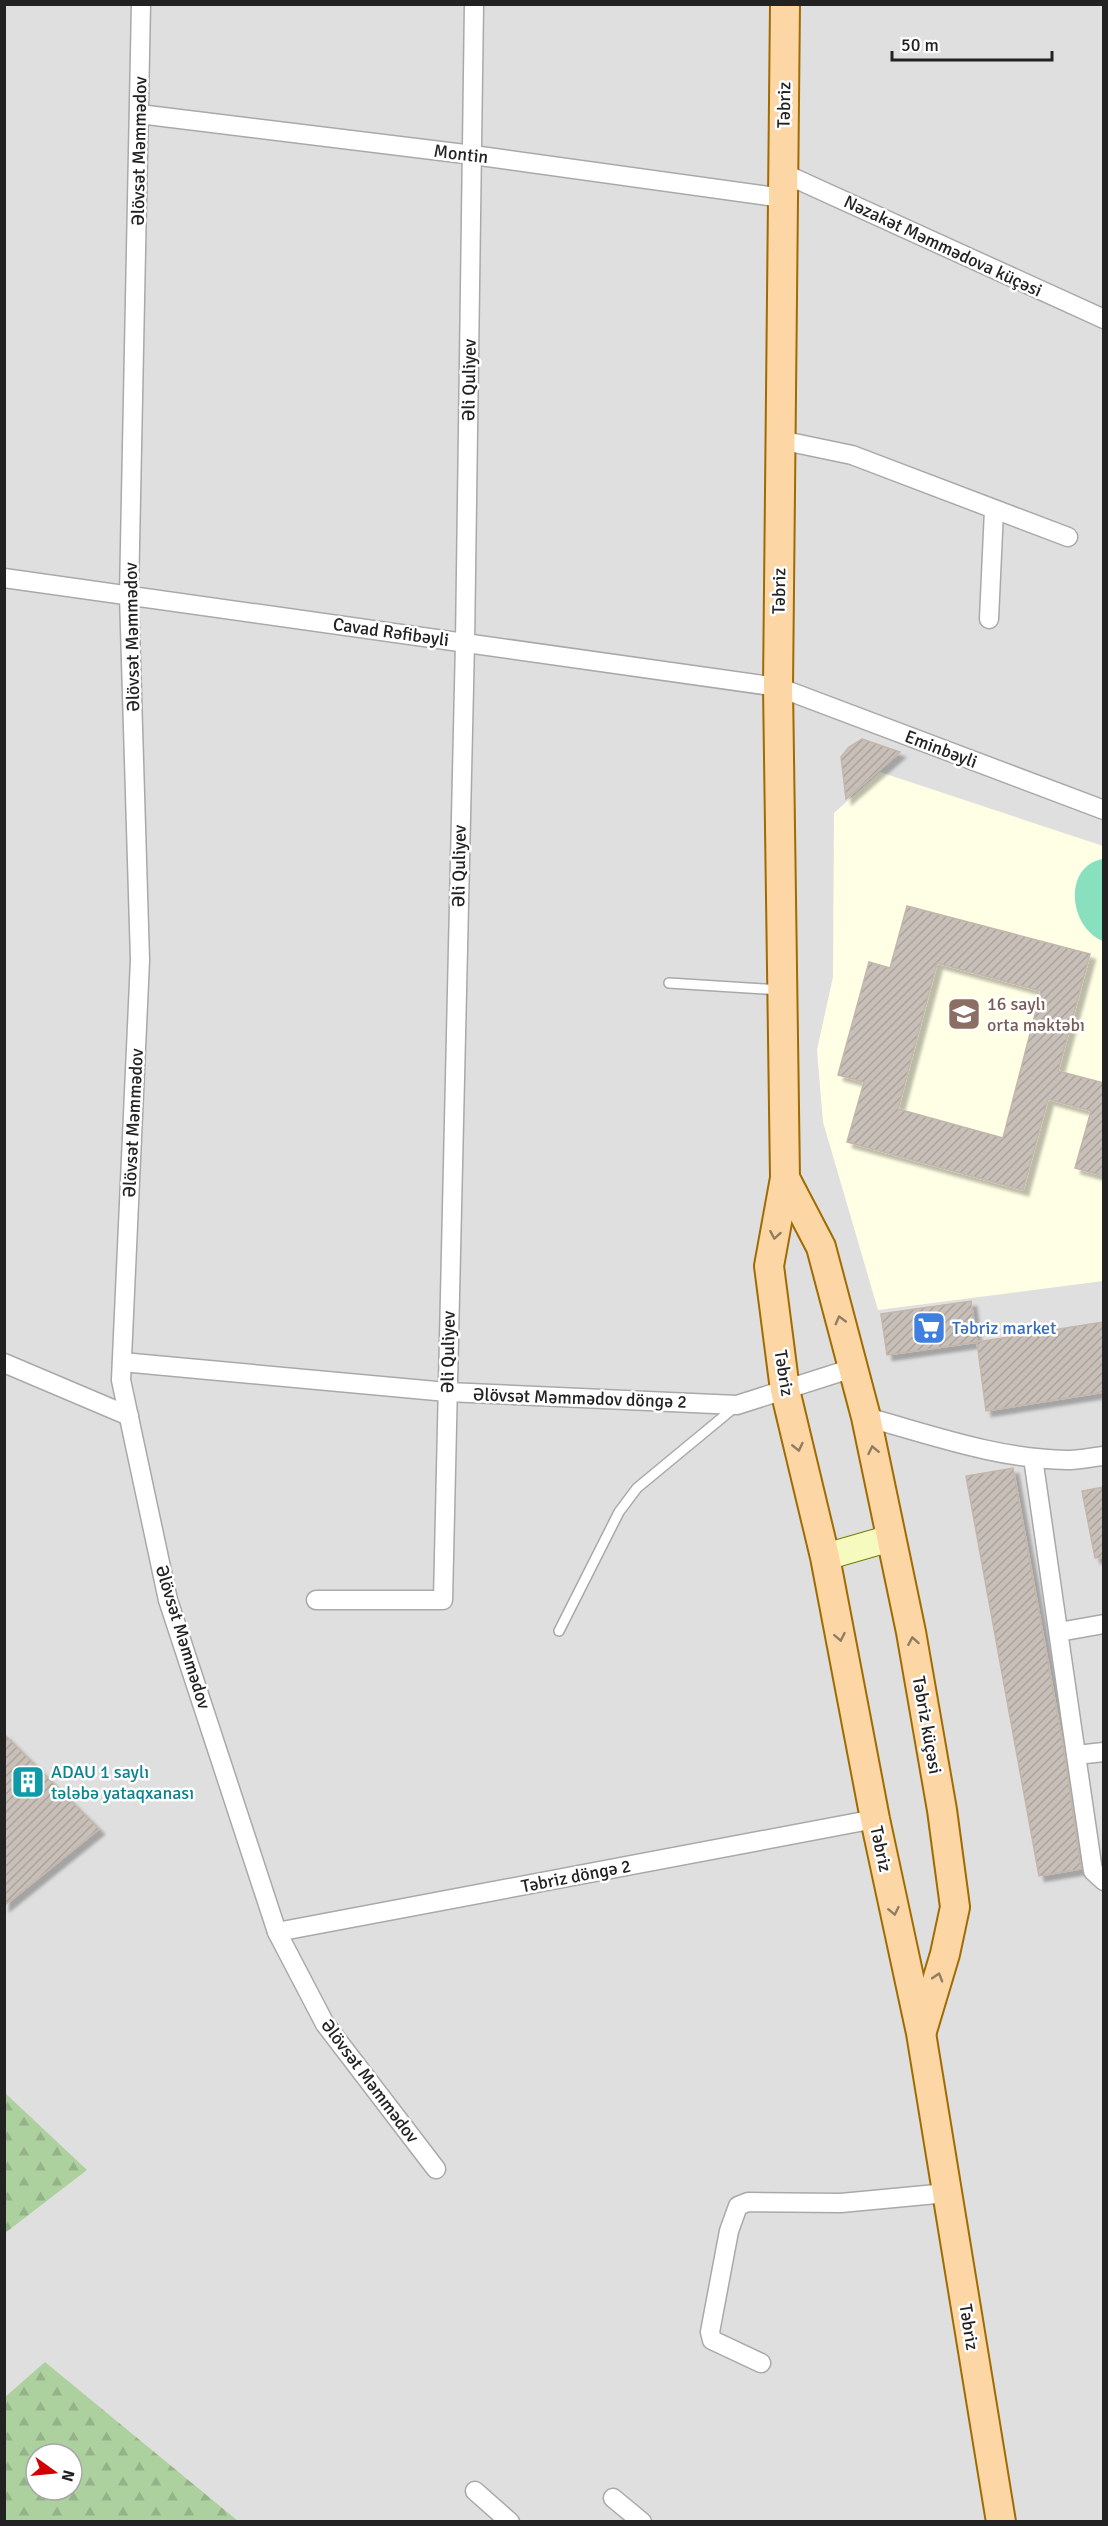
<svg xmlns="http://www.w3.org/2000/svg" width="1108" height="2526" font-family="Signika,sans-serif">
<style>
.residential{fill:#e0dfdf;fill-rule:evenodd}
.education{fill:#ffffe5}
.forest{fill:url(#forest-firs);fill-rule:evenodd}
.pitch{fill:#88e0be}
.building{fill:url(#building-hatch);stroke:#c4b6ab;stroke-width:1.5;fill-rule:evenodd;filter:url(#shadow)}
.lines{fill:none;stroke-linecap:round;stroke-linejoin:round}
.service-casing{stroke:#a9a9a9;stroke-width:12}
.minor-casing{stroke:#a9a9a9;stroke-width:21}
.secondary-casing{stroke:#707d05;stroke-width:28}
.primary-casing{stroke:#a06b00;stroke-width:32}
.service{stroke:#fff;stroke-width:9}
.minor{stroke:#fff;stroke-width:18}
.secondary{stroke:#f7fabf;stroke-width:26}
.primary{stroke:#fcd6a4;stroke-width:28}
.oneway{stroke:#8f7c63}
.labels{text-anchor:middle;dominant-baseline:central;stroke-width:5;stroke-linejoin:round;paint-order:stroke}
.street-label{font-size:18px;fill:#222;stroke:#fff}
.education-label{font-size:18px;fill:#785e54;stroke:#fff;text-anchor:start}
.shop-label{font-size:18px;fill:#366cbe;stroke:#fff;text-anchor:start}
.culture-label{font-size:18px;fill:#0d838f;stroke:#fff;text-anchor:start}
</style>
<defs>
<pattern id="forest-firs" width="22" height="20" patternUnits="userSpaceOnUse" patternTransform="scale(1.5)"><rect width="22" height="20" fill="#add19e"/><path d="M5 1l3.5 6h-7zM16 11l3.5 6h-7z" fill="#95b388"/></pattern>
<pattern id="building-hatch" width="6" height="6" patternUnits="userSpaceOnUse" patternTransform="scale(1.5)"><rect width="6" height="6" fill="#c7bfb8"/><path d="M-1 1l2-2M0 6l6-6M5 7l2-2" fill="none" stroke="#aba49e"/></pattern>
<filter id="shadow"><feDropShadow dx="5.5" dy="5.5" stdDeviation="1.5" flood-color="#0004"/></filter>
</defs>
<rect width="100%" height="100%" fill="#f2efe9"/>
<path class="residential" d="M5 5H1103V2521L5 2522ZM36 2454H72V2490H36Z"/>
<polygon class="education" points="880,772 1103,846 1103,1281 878,1310 823,1122 817,1050 833,977 834,813"/>
<g class="forest">
<polygon points="4,2092 87,2170 5,2233 4,2233"/>
<path d="M45 2362 238 2521H5V2397ZM36 2454H72V2490H36Z"/>
</g>
<path class="pitch" d="M1103 859H1104L1103 941C1069 928 1062 866 1103 859Z"/>
<g class="building">
<polygon points="862,739 900,752 846,799 841,757 849,747"/>
<path d="M907 906 1090 954 1058 1071 1104 1083V1176L1075 1168 1091 1111 1048 1099 1023 1190 847 1142 864 1082 838 1075 869 962 890 968ZM937 963 1041 991 1003 1138 898 1109Z"/>
<polygon points="971,1301 977,1342 887,1355 881,1314"/>
<polygon points="1104,1322 1104,1392 986,1411 977,1342"/>
<polygon points="1013,1468 1064,1751 1081,1869 1039,1876 966,1476"/>
<polygon points="1104,1487 1104,1557 1095,1558 1082,1491"/>
<polygon points="4,1734 99,1829 4,1906"/>
</g>
<g class="lines">
<defs>
<g id="service">
<polyline points="669,983 780,990"/>
<polyline points="559,1631 619,1512 637,1488 735,1407"/>
</g>
<g id="minor">
<polyline points="141,4 129,595 140,960 121,1380 168,1600 277,1932 325,2024 436,2169"/>
<polyline points="139,114 473,155 783,198"/>
<polyline points="783,173 1104,319"/>
<polyline points="780,440 852,455 1068,537"/>
<polyline points="4,578 778,687 1104,810"/>
<polyline points="989,619 994,510"/>
<polyline points="122,1362 447,1392 737,1405 853,1368"/>
<polyline points="4,1363 129,1416"/>
<path d="M866 1417C932 1435 998 1459 1067 1460 1079 1460 1092 1457 1104 1456"/>
<polyline points="1033,1458 1076,1755 1104,1752"/>
<polyline points="316,1600 443,1600 465,643 474,4"/>
<polyline points="1059,1632 1104,1624"/>
<polyline points="1076,1755 1093,1871 1104,1881"/>
<polyline points="277,1932 875,1819"/>
<polyline points="761,2363 712,2340 710,2332 729,2231 738,2206 748,2202 841,2203 947,2193"/>
<polyline points="475,2491 510,2522"/>
<polyline points="613,2498 642,2522"/>
</g>
<polyline id="secondary" points="825,1557 891,1538"/>
<g id="primary">
<polyline points="785,4 778,687 785,1178 769,1266 785,1390 825,1557 875,1819 921,2033 1001,2522"/>
<polyline points="785,1178 821,1247 866,1417 911,1632 942,1810 955,1907 945,1954 922,2031"/>
</g>
</defs>
<use href="#service" class="service-casing"/>
<use href="#minor" class="minor-casing"/>
<use href="#secondary" class="secondary-casing"/>
<use href="#primary" class="primary-casing"/>
<use href="#service" class="service"/>
<use href="#minor" class="minor"/>
<use href="#secondary" class="secondary"/>
<use href="#primary" class="primary"/>
</g>
<defs><path id="oneway-chevron" d="M-2-3.5L2.5 0L-2 3.5" fill="none" stroke-width="1.6" stroke-linecap="round" stroke-linejoin="round" transform="scale(1.5)"/></defs>
<g class="oneway">
<use href="#oneway-chevron" transform="translate(775 1235) rotate(100)"/>
<use href="#oneway-chevron" transform="translate(840 1320) rotate(-105)"/>
<use href="#oneway-chevron" transform="translate(798 1447) rotate(77)"/>
<use href="#oneway-chevron" transform="translate(873 1450) rotate(-102)"/>
<use href="#oneway-chevron" transform="translate(840 1637) rotate(79)"/>
<use href="#oneway-chevron" transform="translate(913 1641) rotate(-100)"/>
<use href="#oneway-chevron" transform="translate(894 1911) rotate(78)"/>
<use href="#oneway-chevron" transform="translate(938 1977) rotate(-73)"/>
</g>
<defs>
<symbol id="school-square" viewBox="-11 -11 22 22"><rect x="-9" y="-9" width="18" height="18" rx="4" fill="#8d6e63" stroke="#fff"/><path d="M0-5L7-2L0 1L-7-2ZM-4 1L0 2.5L4 1V4Q0 6-4 4Z" fill="#fff"/></symbol>
<symbol id="supermarket-square" viewBox="-11 -11 22 22"><rect x="-9" y="-9" width="18" height="18" rx="4" fill="#3f7fe0" stroke="#fff"/><path d="M-6-5.5h2.5l.6 2H6L4.5 2H-2.5L-4.4-4H-6ZM-1.5 3.2a1.3 1.3 0 1 0 .1 0ZM3 3.2a1.3 1.3 0 1 0 .1 0Z" fill="#fff"/></symbol>
<symbol id="building-square" viewBox="-11 -11 22 22"><rect x="-9" y="-9" width="18" height="18" rx="4" fill="#0f9aa8" stroke="#fff"/><path d="M-4-6H4V6H1V3H-1V6H-4ZM-2.5-4.3h1.7v1.8h-1.7ZM.8-4.3h1.7v1.8H.8ZM-2.5-1h1.7V.8h-1.7ZM.8-1h1.7V.8H.8Z" fill="#fff"/></symbol>
</defs>
<g fill-rule="evenodd">
<use href="#school-square" x="945" y="995" width="38" height="38"/>
<use href="#supermarket-square" x="910" y="1309" width="38" height="38"/>
<use href="#building-square" x="9" y="1763" width="38" height="38"/>
</g>
<g class="labels">
<g class="street-label">
<text transform="translate(784 105) rotate(-89)">Təbriz</text>
<text transform="translate(139 151) rotate(-89)">Əlövsət Məmmədov</text>
<text transform="translate(461 154) rotate(7)">Montin</text>
<text transform="translate(943 246) rotate(25)">Nəzakət Məmmədova küçəsi</text>
<text transform="translate(469 380) rotate(-89)">Əli Quliyev</text>
<text transform="translate(779 591) rotate(-89)">Təbriz</text>
<text transform="translate(391 632) rotate(8)">Cavad Rəfibəyli</text>
<text transform="translate(132 637) rotate(-91)">Əlövsət Məmmədov</text>
<text transform="translate(941 749) rotate(21)">Eminbəyli</text>
<text transform="translate(459 866) rotate(-89)">Əli Quliyev</text>
<text transform="translate(133 1123) rotate(-87)">Əlövsət Məmmədov</text>
<text transform="translate(448 1352) rotate(-89)">Əli Quliyev</text>
<text transform="translate(784 1373) rotate(81)">Təbriz</text>
<text transform="translate(580 1398) rotate(2)">Əlövsət Məmmədov döngə 2</text>
<text transform="translate(183 1637) rotate(73)">Əlövsət Məmmədov</text>
<text transform="translate(927 1725) rotate(80)">Təbriz küçəsi</text>
<text transform="translate(881 1849) rotate(78)">Təbriz</text>
<text transform="translate(576 1876) rotate(-11)">Təbriz döngə 2</text>
<text transform="translate(370 2081) rotate(53)">Əlövsət Məmmədov</text>
<text transform="translate(969 2327) rotate(81)">Təbriz</text>
</g>
<g class="education-label">
<text x="987" y="1004">16 saylı<tspan x="987" dy="21">orta məktəbı</tspan></text>
</g>
<g class="shop-label">
<text x="952" y="1328">Təbriz market</text>
</g>
<g class="culture-label">
<text x="51" y="1772">ADAU 1 saylı<tspan x="51" dy="21">tələbə yataqxanası</tspan></text>
</g>
</g>
<rect width="1108" height="2526" fill="none" stroke="#222222" stroke-width="12"/>
<g transform="translate(54 2472) rotate(105)"><circle r="28" fill="#ffffff" stroke="#a7a7a7" stroke-width="1.5"/>
<path d="M0-4.5L10 22L0 15L-10 22Z" fill="#d40000"/>
<text y="-9" font-size="16" font-weight="bold" text-anchor="middle" fill="#222222">N</text>
</g>
<path d="M892 51v9h160v-9" fill="none" stroke="#222222" stroke-width="3"/>
<text x="901" y="51" font-size="18" fill="#222222" stroke="#ffffff" stroke-width="4.5" paint-order="stroke">50 m</text>
</svg>
